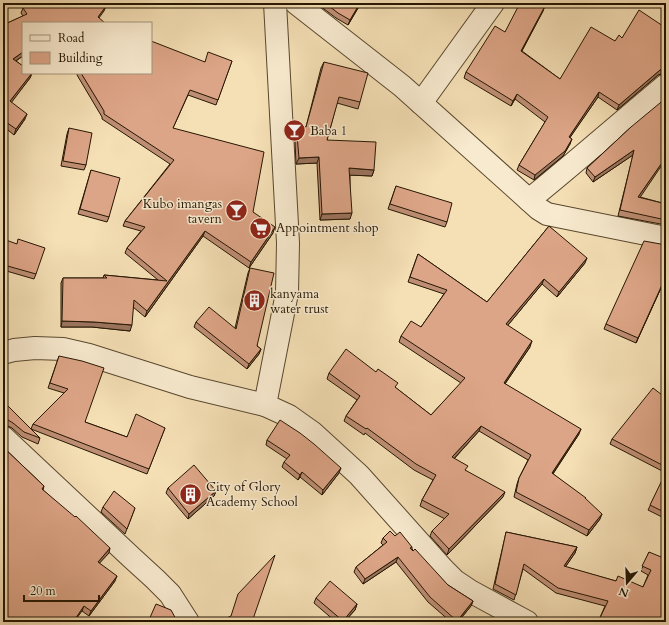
<svg xmlns="http://www.w3.org/2000/svg" width="669" height="625" font-family="Cardo,serif">
<style>
.lines{fill:none;stroke-linecap:round;stroke-linejoin:round}
.minor-casing{stroke:#59482f;stroke-width:24}
.minor{stroke:#f8eacf;stroke-width:22}
.wall{fill:#be8e74;stroke:#251602}
.shaded-wall{fill:#9b745e;stroke:#251602}
.building{fill:#dda587;stroke:#251602}
.labels{text-anchor:middle;dominant-baseline:central;stroke-width:3;stroke-linejoin:round;paint-order:stroke}
.poi-label{font-size:13px;fill:#251602;stroke:#f8eacf;text-anchor:start}
</style>
<rect width="100%" height="100%" fill="#f5dfb5"/>
<filter id="stains"><feTurbulence type="fractalNoise" baseFrequency=".005" numOctaves="4"/><feColorMatrix values="0 0 0 0 .2 0 0 0 0 .09 0 0 0 0 .02 0 0 0 .5 -.17"/></filter>
<radialGradient id="worn" r=".72"><stop offset=".6" stop-color="#630" stop-opacity="0"/><stop offset="1" stop-color="#630" stop-opacity=".3"/></radialGradient>
<g class="lines">
<defs>
<g id="minor">
<polyline points="296,3 402,86 539,209 547,214 666,238"/>
<polyline points="421,103 493,3"/>
<path d="M529 200C575 163 620 123 666 85"/>
<polyline points="3,353 14,350 35,348 63,349 89,355 190,387 265,405 289,416 313,433 359,475 443,569 455,581 470,591 527,622"/>
<polyline points="265,405 287,293 288,243 275,3"/>
<polyline points="3,437 132,558 155,579 170,594 188,622"/>
</g>
</defs>
<use href="#minor" class="minor-casing"/>
<use href="#minor" class="minor"/>
</g>
<g class="wall">
<polygon points="190,3 198,3 193,7"/>
<polygon points="316,3 361,3 348,25 336,18"/>
<polygon points="543,5 543,11 522,51 560,79 615,41 622,38 663,26 666,23 666,73 664,73 658,75 617,110 598,97 570,137 570,144 563,156 534,180 517,170 519,165 545,122 515,99 511,106 464,78 466,72 505,32"/>
<polygon points="23,8 104,11 23,23 23,56 16,61 32,73 30,78 11,102 25,119 14,135 3,126 3,25 23,16 21,13"/>
<polygon points="232,61 216,105 188,95 173,128 273,233 249,268 203,236 145,317 133,307 130,331 92,327 61,327 61,283 63,278 103,278 104,275 158,280 125,253 127,248 141,231 123,226 125,221 170,164 102,119 102,117 77,75 77,73 151,73 205,62"/>
<polygon points="324,62 360,102 358,109 337,103 327,140 374,170 372,176 350,175 350,219 320,220 317,163 296,164 295,142 296,132 299,126 306,127 321,68"/>
<polygon points="631,127 640,197 666,204 666,225 618,216 633,155 593,182 586,173 587,168"/>
<polygon points="69,128 86,165 84,170 61,166 67,134"/>
<polygon points="91,170 109,217 107,222 78,214"/>
<polygon points="396,186 447,222 445,227 388,209"/>
<polygon points="549,226 585,263 557,297 542,284 508,325 530,347 505,384 579,434 553,474 585,499 600,519 587,536 514,497 517,484 519,478 528,460 479,431 454,459 466,471 503,497 447,555 430,536 432,531 445,519 420,506 422,500 433,480 414,470 365,433 364,435 344,421 346,416 357,400 327,379 329,373 396,388 431,415 461,383 399,342 401,336 421,327 444,294 408,282 418,254 487,302"/>
<polygon points="3,239 36,274 34,279 3,270"/>
<polygon points="666,245 666,277 636,343 604,329 606,324"/>
<polygon points="250,268 257,346 261,349 259,354 247,369 194,327 196,322 235,328 248,273"/>
<polygon points="59,356 85,422 127,437 165,428 147,474 31,429 33,424 64,393 48,388"/>
<polygon points="666,398 666,519 648,510 666,473 610,444 612,439"/>
<polygon points="3,401 40,438 38,444 22,437 12,428 6,425 3,425"/>
<polygon points="267,440 339,473 322,495 300,477 298,480 282,467 284,462 287,459 266,445"/>
<polygon points="3,447 44,486 43,490 109,553 99,563 115,581 89,616 82,611"/>
<polygon points="168,488 216,491 214,496 188,519 166,493"/>
<polygon points="103,507 135,508 125,534 101,512"/>
<polygon points="506,532 577,547 575,553 565,567 616,581 643,587 648,575 641,571 649,552 666,615 661,622 598,622 605,606 556,593 523,569 514,600 493,589 505,537"/>
<polygon points="395,536 412,547 412,549 448,585 473,601 471,606 458,622 451,622 428,602 396,562 363,584 354,572 356,567 383,545 381,543 383,538"/>
<polygon points="316,598 357,604 355,610 344,622 336,622 314,603"/>
</g>
<g class="shaded-wall">
<polygon points="195,3 198,3 193,7"/>
<polygon points="360,3 361,3 348,25 350,20"/>
<polygon points="106,6 104,11 96,22 98,17"/>
<polygon points="545,6 543,11 519,56 521,51"/>
<polygon points="23,52 23,56 11,64 13,59"/>
<polygon points="666,68 666,73 664,73 658,75 617,110 619,105 660,70"/>
<polygon points="32,73 30,78 8,107 10,101"/>
<polygon points="599,92 598,97 567,142 569,137"/>
<polygon points="517,94 515,99 511,106 513,101"/>
<polygon points="27,114 25,119 14,135 16,129"/>
<polygon points="572,139 570,144 563,156 534,180 535,175"/>
<polygon points="634,150 633,155 593,182 595,177"/>
<polygon points="319,157 317,163 296,164 299,158"/>
<polygon points="666,157 666,159 637,202 638,197"/>
<polygon points="349,168 374,170 372,176 347,175"/>
<polygon points="352,213 350,219 320,220 322,214"/>
<polygon points="275,227 273,233 249,268 251,262"/>
<polygon points="205,231 203,236 145,317 147,311"/>
<polygon points="587,258 585,263 557,297 559,292"/>
<polygon points="666,276 666,277 636,343 638,338"/>
<polygon points="544,279 542,284 504,330 506,324"/>
<polygon points="62,321 94,322 132,325 130,331 92,327 61,327"/>
<polygon points="532,341 530,347 502,388 504,383"/>
<polygon points="261,349 259,354 247,369 249,364"/>
<polygon points="3,420 8,420 6,425 3,425"/>
<polygon points="481,426 479,431 450,463 452,457"/>
<polygon points="581,429 579,434 550,478 552,473"/>
<polygon points="341,468 339,473 322,495 323,490"/>
<polygon points="302,472 300,477 298,480 300,475"/>
<polygon points="216,491 214,496 188,519 189,514"/>
<polygon points="505,492 503,497 447,555 449,549"/>
<polygon points="602,514 600,519 587,536 589,530"/>
<polygon points="577,547 575,553 562,572 564,566"/>
<polygon points="110,548 109,553 96,567 98,562"/>
<polygon points="398,557 396,562 363,584 365,579"/>
<polygon points="117,576 115,581 89,616 91,611"/>
<polygon points="473,601 471,606 458,622 457,622"/>
<polygon points="357,604 355,610 344,622 342,622"/>
<polygon points="84,606 82,611 74,622 73,622"/>
<polygon points="666,613 666,615 661,622 660,622"/>
</g>
<g class="building">
<polygon points="31,3 103,3 106,6 98,17 105,23 23,23 23,52 13,59 23,66 23,73 32,73 10,101 27,114 16,129 3,120 3,25 27,14 23,8"/>
<polygon points="325,3 360,3 350,20 338,13"/>
<polygon points="520,3 543,3 542,4 545,6 521,51 560,79 591,27 615,41 619,35 622,38 639,10 663,26 666,23 666,68 660,70 619,105 599,92 569,137 572,139 565,151 535,175 519,165 548,117 517,94 513,101 466,72 495,26 505,32"/>
<polygon points="151,41 205,62 208,52 232,61 218,100 190,90 173,128 264,152 253,212 275,227 251,262 205,231 147,311 134,300 132,325 94,322 62,321 63,278 107,278 104,275 167,281 127,248 145,227 125,221 174,160 104,114 104,111 81,73 151,73"/>
<polygon points="324,62 368,73 360,102 339,97 327,140 376,142 374,170 349,168 352,213 322,214 319,157 299,158 297,135 299,126 306,127"/>
<polygon points="666,98 666,157 638,197 666,204 666,220 620,210 634,150 595,177 587,168 631,127"/>
<polygon points="69,128 92,133 86,165 63,161"/>
<polygon points="91,170 120,178 109,217 80,209"/>
<polygon points="396,186 452,203 447,222 390,204"/>
<polygon points="549,226 587,258 559,292 544,279 506,324 532,341 504,383 581,429 552,473 586,498 585,498 602,514 589,530 516,492 519,478 531,455 481,426 452,457 468,466 465,470 505,492 449,549 432,531 449,514 422,500 436,475 416,464 367,428 366,429 346,416 360,396 329,373 346,349 376,372 378,369 398,383 395,387 431,415 465,378 401,336 411,321 421,327 447,290 410,277 418,254 487,302"/>
<polygon points="3,239 17,244 18,239 45,248 36,274 4,265 3,268"/>
<polygon points="644,241 666,245 666,276 638,338 606,324"/>
<polygon points="250,268 274,273 257,346 261,349 249,364 196,322 209,307 236,329"/>
<polygon points="59,356 82,361 104,368 85,422 127,437 136,414 165,428 149,469 33,424 68,389 50,383"/>
<polygon points="653,388 666,398 666,467 612,439"/>
<polygon points="3,401 40,438 24,432 13,423 8,420 3,420"/>
<polygon points="280,420 300,433 314,444 341,468 323,490 302,472 300,475 284,462 290,455 267,440"/>
<polygon points="3,447 44,486 42,489 75,517 76,516 110,548 98,562 117,576 91,611 84,606 73,622 3,622"/>
<polygon points="194,465 216,491 189,514 168,488"/>
<polygon points="666,472 666,513 650,505"/>
<polygon points="114,491 135,508 127,529 103,507"/>
<polygon points="390,531 395,536 400,532 412,547 410,548 413,551 415,549 448,585 473,601 457,621 430,597 398,557 365,579 356,567 387,542 383,538"/>
<polygon points="506,532 577,547 564,566 616,581 618,576 643,587 651,570 642,566 649,552 666,559 666,613 660,622 598,622 608,601 558,588 524,564 516,595 495,584"/>
<polygon points="275,555 252,622 218,622 231,616 238,594"/>
<polygon points="330,581 357,604 343,621 316,598"/>
<polygon points="156,604 171,610 177,621 177,622 148,622"/>
</g>
<defs>
<symbol id="bar-disc" viewBox="-11 -11 22 22"><circle r="9.5" fill="#8f2418" stroke="#f8eacf"/><path d="M-6-5H6L.8 .8V4.5H3.5V6h-7V4.5H-.8V.8Z" fill="#fff"/></symbol>
<symbol id="supermarket-disc" viewBox="-11 -11 22 22"><circle r="9.5" fill="#8f2418" stroke="#f8eacf"/><path d="M-6-5.5h2.5l.6 2H6L4.5 2H-2.5L-4.4-4H-6ZM-1.5 3.2a1.3 1.3 0 1 0 .1 0ZM3 3.2a1.3 1.3 0 1 0 .1 0Z" fill="#fff"/></symbol>
<symbol id="building-disc" viewBox="-11 -11 22 22"><circle r="9.5" fill="#8f2418" stroke="#f8eacf"/><path d="M-4-6H4V6H1V3H-1V6H-4ZM-2.5-4.3h1.7v1.8h-1.7ZM.8-4.3h1.7v1.8H.8ZM-2.5-1h1.7V.8h-1.7ZM.8-1h1.7V.8H.8Z" fill="#fff"/></symbol>
</defs>
<g fill-rule="evenodd">
<use href="#bar-disc" x="282" y="118" width="25" height="25"/>
<use href="#bar-disc" x="224" y="198" width="25" height="25"/>
<use href="#supermarket-disc" x="248" y="216" width="25" height="25"/>
<use href="#building-disc" x="242" y="288" width="25" height="25"/>
<use href="#building-disc" x="178" y="482" width="25" height="25"/>
</g>
<g class="labels">
<g class="poi-label">
<text x="310" y="131">Baba 1</text>
<text x="222" y="204" text-anchor="end">Kubo imangas<tspan x="222" dy="15">tavern</tspan></text>
<text x="276" y="228">Appointment shop</text>
<text x="270" y="294">kanyama<tspan x="270" dy="15">water trust</tspan></text>
<text x="206" y="487">City of Glory<tspan x="206" dy="15">Academy School</tspan></text>
</g>
</g>
<rect width="669" height="625" fill="none" stroke="#f5dfb5" stroke-width="16"/>
<rect x="4" y="4" width="661" height="617" fill="none" stroke="#251602" stroke-width="2"/>
<rect x="8" y="8" width="653" height="609" fill="none" stroke="#251602"/>
<rect x="22" y="22" width="130" height="52" fill="#f8eacf" stroke="#a4957d"/>
<rect x="30" y="35" width="20" height="6" fill="#f8eacf" stroke="#a4957d"/>
<text x="58" y="42" font-size="12" fill="#251602">Road</text>
<rect x="30" y="52" width="20" height="12" fill="#dda587" stroke="#a4957d"/>
<text x="58" y="62" font-size="12" fill="#251602">Building</text>
<g transform="translate(627 583) rotate(199)" stroke="#f8eacf" stroke-width="3" paint-order="stroke">
<path d="M0-3L7 15L0 10L-7 15Z" fill="#251602"/>
<text y="-6" font-size="11" font-weight="bold" text-anchor="middle" fill="#251602">N</text>
</g>
<path d="M24 595v6h75v-6" fill="none" stroke="#251602" stroke-width="2"/>
<text x="30" y="595" font-size="12" fill="#251602" stroke="#f8eacf" stroke-width="3" paint-order="stroke">20 m</text>
<rect width="100%" height="100%" filter="url(#stains)"/>
<rect width="100%" height="100%" fill="url(#worn)"/>
</svg>
